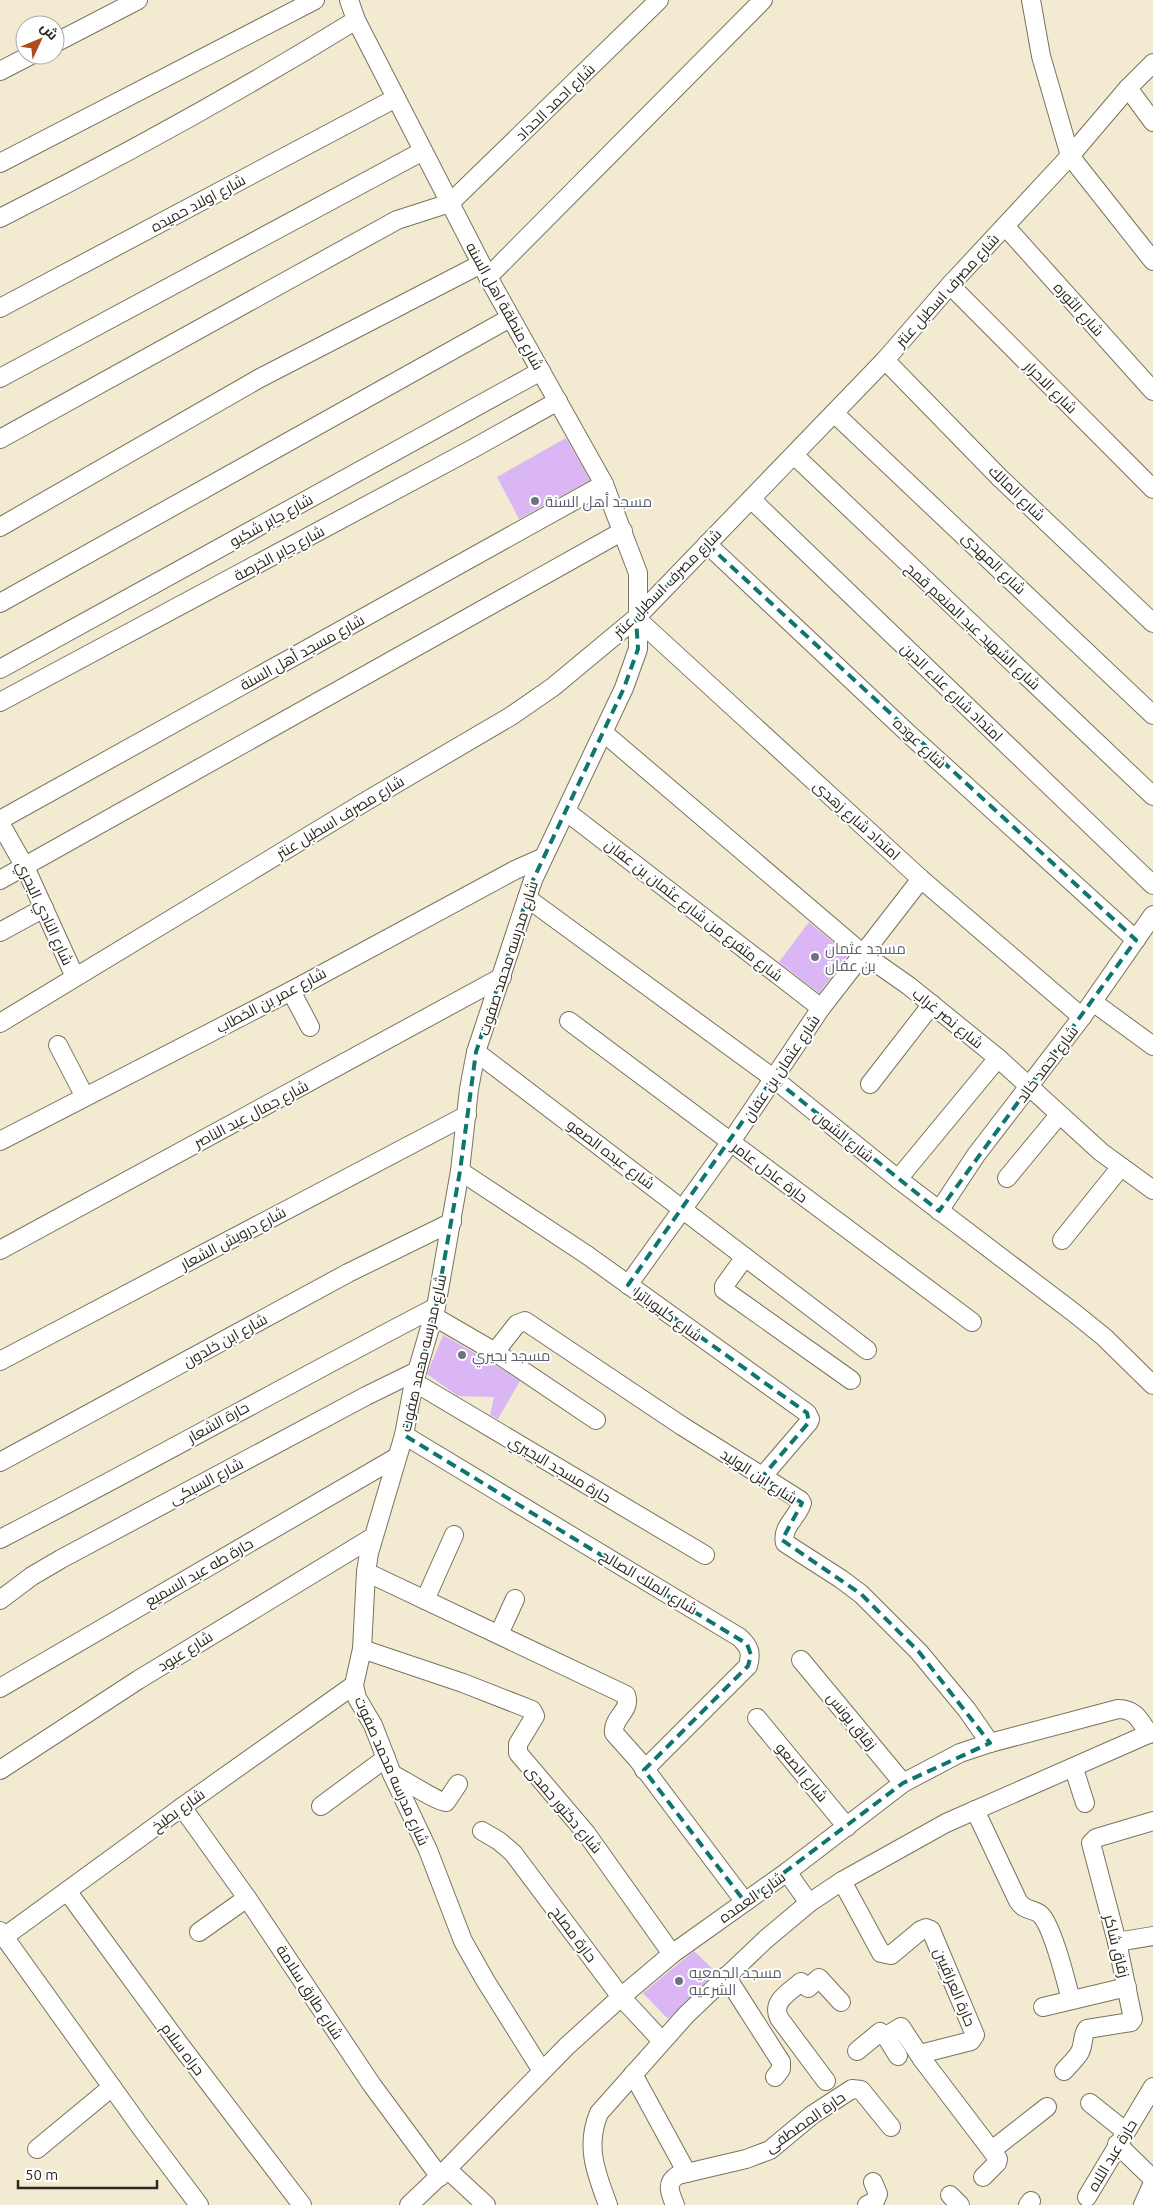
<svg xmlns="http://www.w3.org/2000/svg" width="1153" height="2205" font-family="Ubuntu,Cairo,sans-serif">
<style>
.building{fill:#dbb6f5}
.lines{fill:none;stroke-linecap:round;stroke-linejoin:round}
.minor-casing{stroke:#7a735d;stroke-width:20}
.minor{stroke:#fff;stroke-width:18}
.marked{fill:none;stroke:#0f766e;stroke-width:4;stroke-dasharray:10 6;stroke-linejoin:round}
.worship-dot{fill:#6b7280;stroke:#fff;stroke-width:2}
.labels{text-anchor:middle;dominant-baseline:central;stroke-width:4;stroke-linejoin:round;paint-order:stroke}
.street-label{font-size:15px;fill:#2c291f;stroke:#fff}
.worship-label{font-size:15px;fill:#5b616d;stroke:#fff;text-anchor:start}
</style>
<rect width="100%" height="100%" fill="#f2ead1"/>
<g class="building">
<polygon points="566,438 590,480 519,519 497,477"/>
<polygon points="809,922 848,955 819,993 779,962"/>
<polygon points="443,1335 489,1361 520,1381 498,1419 490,1415 494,1397 458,1396 427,1374"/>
<polygon points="694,1951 716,1972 668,2019 643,1993"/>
</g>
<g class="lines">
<defs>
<g id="minor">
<polyline points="349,0 356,20 488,277 604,484 638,573 638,649 624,688 533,880 476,1052 469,1089 460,1171 436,1307 414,1382 404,1435 369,1553 366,1572 362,1649 354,1685 357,1698 373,1725 392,1774 428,1850 463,1941 485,1980 542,2071"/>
<polyline points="1031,0 1041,56 1070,156 1153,261"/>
<polyline points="55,43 138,0"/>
<polyline points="0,71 31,55"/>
<polyline points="1128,88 1153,122"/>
<polyline points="0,163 315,0"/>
<path d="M0 218C121 157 241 91 356 20"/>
<polyline points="1005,226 1153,391"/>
<polyline points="488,277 763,0"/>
<polyline points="950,285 1153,489"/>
<polyline points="0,308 396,98"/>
<polyline points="885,360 999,477 1153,623"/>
<polyline points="0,378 423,151"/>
<polyline points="834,413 1153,715"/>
<polyline points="0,439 397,220 450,203 659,0"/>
<polyline points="794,455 1153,796"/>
<polyline points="751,499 1153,885"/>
<polyline points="0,527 260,378 481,264"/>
<polyline points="707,544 911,736 1136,940"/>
<polyline points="0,603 510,318"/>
<polyline points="636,618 921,879 1082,1017"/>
<polyline points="0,669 541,371"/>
<polyline points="0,702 474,448 558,401"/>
<polyline points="604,733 862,953 909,986 998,1058 1101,1152 1153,1190"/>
<polyline points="567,812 821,1008"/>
<polyline points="0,820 604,484"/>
<polyline points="0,823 25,867 75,977"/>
<polyline points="0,880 623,531"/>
<polyline points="527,898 773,1078 898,1179 1073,1312 1104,1337 1153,1385"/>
<polyline points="0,932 44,908"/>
<polyline points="291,991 310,1027"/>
<polyline points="1093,1002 1153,1046"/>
<polyline points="569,1021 972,1322"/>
<polyline points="0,1023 368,800 511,716 553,687 636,618 885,360 950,285 1070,156 1128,88 1153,63"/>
<polyline points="58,1045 85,1097"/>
<polyline points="476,1052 867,1350"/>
<polyline points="870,1084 932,1004"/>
<polyline points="0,1141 291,991 515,870 542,858"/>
<polyline points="460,1171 587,1255 807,1413 810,1419 809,1422 762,1477"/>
<polyline points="1007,1178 1059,1115"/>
<polyline points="898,1179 998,1058"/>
<polyline points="939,1211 976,1155 1082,1017 1153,915"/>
<polyline points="1062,1240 1120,1168"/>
<polyline points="0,1250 502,977"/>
<polyline points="745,1257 724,1286 724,1290 851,1380"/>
<polyline points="628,1285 730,1143 821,1008 921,879"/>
<polyline points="433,1316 495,1352 596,1420"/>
<path d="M495 1352 517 1324 525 1321 682 1426 800 1500 802 1503C798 1517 781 1527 785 1543L841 1579 861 1594 919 1652 967 1710 990 1743"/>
<polyline points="0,1361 467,1115"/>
<polyline points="414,1382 705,1555"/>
<path d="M404 1435 739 1637C749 1646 752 1652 748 1666L644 1770"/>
<polyline points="0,1462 348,1273 452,1222"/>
<path d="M0 1539C146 1464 290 1383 436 1307"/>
<path d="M366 1572 626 1695C632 1711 612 1717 614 1733L638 1760 745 1902"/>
<polyline points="0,1600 32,1576 61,1559 366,1396 417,1371"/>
<polyline points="425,1600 454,1535"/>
<polyline points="499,1634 515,1599"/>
<polyline points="362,1649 463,1683 532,1710 535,1716 518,1744 518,1753 586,1833 672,1954"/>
<polyline points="801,1660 903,1783"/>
<polyline points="0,1688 397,1457"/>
<polyline points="757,1718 847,1827"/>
<polyline points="1074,1769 1085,1803"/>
<polyline points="0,1770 138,1680 373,1537"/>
<path d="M392 1774C402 1779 440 1803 446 1802L458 1784"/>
<polyline points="321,1806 386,1758"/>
<polyline points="182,1807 247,1898 372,2085 440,2177"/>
<path d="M975 1810 1018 1901C1025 1912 1034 1908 1041 1915 1053 1928 1066 1981 1071 2000"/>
<polyline points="482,1831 499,1841 513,1853 621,1997 662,2041"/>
<polyline points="787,1872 809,1903"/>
<polyline points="842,1881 881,1953 891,1955 921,1930 926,1928 931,1930 933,1935 975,2035 971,2041 924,2053 922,2059 998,2159 997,2163 983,2177"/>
<polyline points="67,1891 177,2041 302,2205"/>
<polyline points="0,1931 142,2129 199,2205"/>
<polyline points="199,1932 247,1898"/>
<polyline points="4,1937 182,1807 354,1685"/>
<polyline points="1117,1942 1153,1936"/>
<polyline points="726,1976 781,2062 781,2069 775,2077"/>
<polyline points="1043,2007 1127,1987"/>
<polyline points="885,2035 898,2056"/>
<polyline points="857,2051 880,2032 886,2036 901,2027 922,2059"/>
<path d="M1064 2071C1069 2065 1076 2059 1080 2052 1084 2044 1082 2035 1087 2029L1131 2022 1133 2019 1117 1942 1091 1843 1096 1838 1153 1821"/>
<polyline points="633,2074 687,2173"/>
<path d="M826 2081 779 2018C771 2001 790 1992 801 1982L808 1988 819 1978 841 2002"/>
<polyline points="1090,2103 1125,2131"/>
<polyline points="1117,2144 1153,2179"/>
<polyline points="37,2149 112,2087"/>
<polyline points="992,2150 1047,2107"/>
<polyline points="447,2169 486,2205"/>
<polyline points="950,2195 960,2205"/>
<polyline points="1087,2197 1153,2087"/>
<path d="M409 2205 447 2169 567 2046 621 1997 672 1954 787 1872 903 1783 960 1753 990 1743 1118 1709C1136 1709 1140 1721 1149 1734"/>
<path d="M608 2205C596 2173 585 2146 599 2113L686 2015 766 1939 809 1903 842 1881 946 1823 1153 1732"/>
<path d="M675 2205C670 2193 665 2183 678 2175L746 2159 770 2150 812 2115 852 2089 861 2090 891 2127"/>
<polyline points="867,2205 875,2201 878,2194 873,2182"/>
<polyline points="1028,2205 1031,2201"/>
<polyline points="1143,2205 1153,2183"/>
</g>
</defs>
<use href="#minor" class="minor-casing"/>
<use href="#minor" class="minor"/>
</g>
<path class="marked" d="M707 544 1136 940 939 1211 773 1078 628 1285 807 1413 809 1422 762 1477 802 1503 782 1540 861 1594 919 1652 990 1743 903 1783 745 1902 644 1770 748 1666 751 1655 747 1644 404 1435 436 1307 460 1171 476 1052 533 880 624 688 638 649 636 618Z"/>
<g class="worship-dot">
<circle cx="535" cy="501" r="5"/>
<circle cx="815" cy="957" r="5"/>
<circle cx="462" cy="1355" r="5"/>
<circle cx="679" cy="1981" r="5"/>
</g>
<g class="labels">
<g class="street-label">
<text transform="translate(555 102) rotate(-44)">شارع احمد الحداد</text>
<text transform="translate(198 203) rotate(-28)">شارع اولاد حميده</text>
<text transform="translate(947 290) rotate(-48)">شارع مصرف اسطبل عنتر</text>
<text transform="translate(505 306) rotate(61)">شارع منطقة اهل السنه</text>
<text transform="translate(1079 309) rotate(48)">شارع الثوره</text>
<text transform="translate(1051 387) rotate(45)">شارع الاحرار</text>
<text transform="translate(1017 493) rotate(44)">شارع المالك</text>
<text transform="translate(271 520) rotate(-29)">شارع جابر شكيو</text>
<text transform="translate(279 553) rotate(-28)">شارع جابر الخرصة</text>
<text transform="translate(994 563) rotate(44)">شارع المهدى</text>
<text transform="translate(667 583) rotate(-45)">شارع مصرف اسطبل عنتر</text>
<text transform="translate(973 626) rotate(43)">شارع الشهيد عبد المنعم قمح</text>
<text transform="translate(302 652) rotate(-29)">شارع مسجد أهل السنة</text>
<text transform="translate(952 692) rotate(44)">امتداد شارع علاء الدين</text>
<text transform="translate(920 743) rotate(43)">شارع عوده</text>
<text transform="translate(340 817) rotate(-31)">شارع مصرف اسطبل عنتر</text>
<text transform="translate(857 820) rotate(42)">امتداد شارع زهدى</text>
<text transform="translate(694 910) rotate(38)">شارع متفرع من شارع عثمان بن عفان</text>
<text transform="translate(45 913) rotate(65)">شارع النادي البحري</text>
<text transform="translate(508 958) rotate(-72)">شارع مدرسه محمد صفوت</text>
<text transform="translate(271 1000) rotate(-28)">شارع عمر بن الخطاب</text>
<text transform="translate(948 1018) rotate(39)">شارع نصر غراب</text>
<text transform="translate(1047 1064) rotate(-53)">شارع احمد خالد</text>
<text transform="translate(781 1068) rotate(-56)">شارع عثمان بن عفان</text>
<text transform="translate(251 1114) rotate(-28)">شارع جمال عبد الناصر</text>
<text transform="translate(844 1136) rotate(39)">شارع الشون</text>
<text transform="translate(611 1154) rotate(37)">شارع عبده الصعو</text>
<text transform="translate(770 1172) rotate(37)">حارة عادل عامر</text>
<text transform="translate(233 1238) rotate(-28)">شارع درويش الشعار</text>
<text transform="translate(668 1314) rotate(36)">شارع كليوباترا</text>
<text transform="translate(225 1340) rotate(-29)">شارع ابن خلدون</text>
<text transform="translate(423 1353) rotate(-77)">شارع مدرسه محمد صفوت</text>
<text transform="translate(218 1422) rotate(-29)">حارة الشعار</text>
<text transform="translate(560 1469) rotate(31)">حارة مسجد البحيري</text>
<text transform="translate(759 1476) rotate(33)">شارع ابن الوليد</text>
<text transform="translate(206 1481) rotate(-28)">شارع السبكى</text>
<text transform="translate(199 1572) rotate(-30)">حارة طه عبد السميع</text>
<text transform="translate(649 1582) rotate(31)">شارع الملك الصالح</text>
<text transform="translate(185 1651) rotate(-32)">شارع عبود</text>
<text transform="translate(852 1721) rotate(51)">زقاق يونس</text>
<text transform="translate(392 1771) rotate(66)">شارع مدرسه محمد صفوت</text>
<text transform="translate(802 1772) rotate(50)">شارع الصعو</text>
<text transform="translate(564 1809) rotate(50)">شارع دكتور حمدى</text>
<text transform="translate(178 1810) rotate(-36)">شارع بطيخ</text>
<text transform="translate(752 1897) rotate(-35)">شارع العمده</text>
<text transform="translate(574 1934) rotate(53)">حارة مصلح</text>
<text transform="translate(1117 1946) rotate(76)">زقاق شاكر</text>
<text transform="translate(955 1987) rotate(67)">حارة العراقيين</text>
<text transform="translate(310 1992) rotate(57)">شارع طارق سلامة</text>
<text transform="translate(183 2049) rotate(53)">حراه سلام</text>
<text transform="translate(805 2122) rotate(-35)">حارة المصطفى</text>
<text transform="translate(1112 2155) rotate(-59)">حارة عبد اللاه</text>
</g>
<g class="worship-label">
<text x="545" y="501">مسجد أهل السنة</text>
<text x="825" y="948">مسجد عثمان<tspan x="825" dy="17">بن عفان</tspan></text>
<text x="472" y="1355">مسجد بحيري</text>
<text x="689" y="1972">مسجد الجمعيه<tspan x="689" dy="17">الشرعيه</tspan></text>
</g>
</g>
<g transform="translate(40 40) rotate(46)"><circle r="24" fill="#ffffff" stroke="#aba9a5"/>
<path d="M0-4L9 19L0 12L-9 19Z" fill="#af491e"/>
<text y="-8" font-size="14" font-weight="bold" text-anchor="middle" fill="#2c291f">ش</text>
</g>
<path d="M18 2180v8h139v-8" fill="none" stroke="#2c291f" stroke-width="2.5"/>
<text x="25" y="2180" font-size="15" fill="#2c291f" stroke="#ffffff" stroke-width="4" paint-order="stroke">50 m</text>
</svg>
